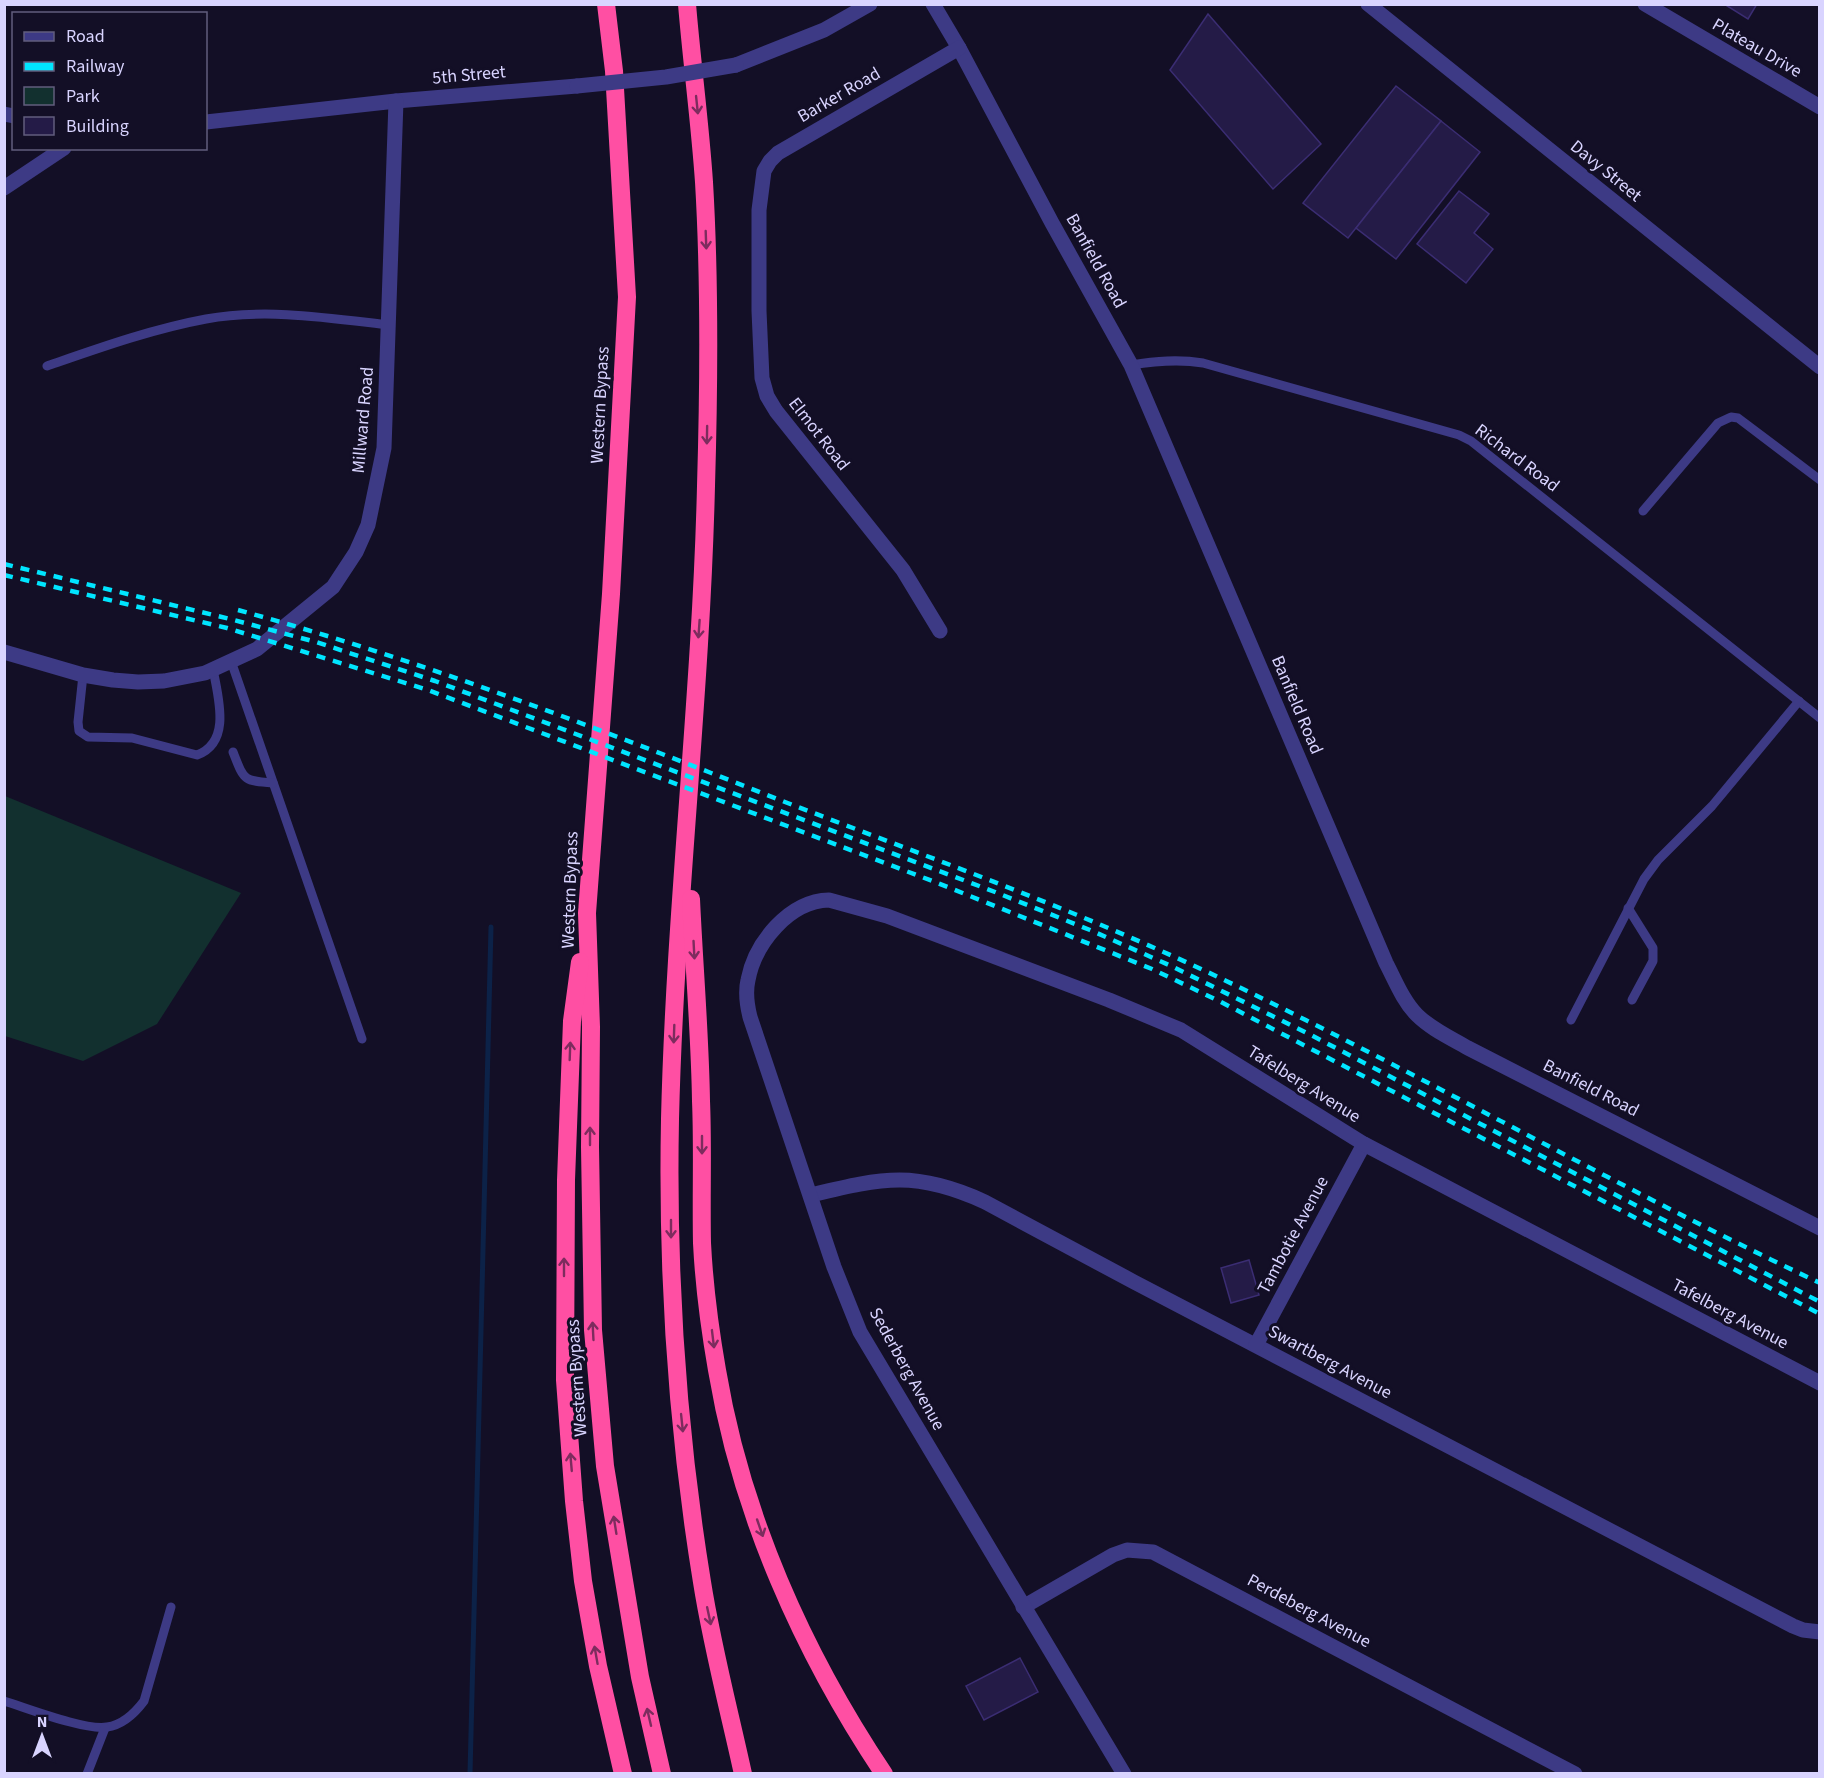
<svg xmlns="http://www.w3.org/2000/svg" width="1824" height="1778" font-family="'Source Sans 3',sans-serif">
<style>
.green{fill:#12302f}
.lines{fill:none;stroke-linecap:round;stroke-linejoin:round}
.stream{stroke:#0c2248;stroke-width:5}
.building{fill:#241b47;stroke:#3b2d73;stroke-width:1.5}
.service{stroke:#3d3a85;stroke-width:9}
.minor{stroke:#3d3a85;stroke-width:15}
.motorway{stroke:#ff4fa3;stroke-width:18}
.rail{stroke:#00e5ff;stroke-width:4.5;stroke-dasharray:9 8;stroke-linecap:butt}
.minor-bridge{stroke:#3d3a85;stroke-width:15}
.oneway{stroke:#7d2c5e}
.labels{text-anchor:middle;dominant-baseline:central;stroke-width:6;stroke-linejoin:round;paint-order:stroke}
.street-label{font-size:18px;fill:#d9d4ff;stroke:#130f26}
</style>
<rect width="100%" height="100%" fill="#130f26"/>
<polygon class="green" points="5,796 241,893 157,1024 83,1061 5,1036"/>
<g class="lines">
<polyline class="stream" points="470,1774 491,927"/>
</g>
<g class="building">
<polygon points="1724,4 1757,4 1748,19"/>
<polygon points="1208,14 1321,144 1273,189 1170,70"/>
<polygon points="1396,86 1441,121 1348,238 1303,203"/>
<polygon points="1441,121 1480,152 1396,259 1356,228"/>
<polygon points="1459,191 1489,214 1474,233 1493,249 1466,283 1417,244"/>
<polygon points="1249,1260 1259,1295 1231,1303 1221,1268"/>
<polygon points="1020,1658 1038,1692 984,1720 966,1686"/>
</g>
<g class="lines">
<g class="service">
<path d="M1131 365C1156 361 1178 359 1203 363L1459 435 1471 441 1820 718"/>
<path d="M47 366C99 348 152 329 206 319 266 308 329 318 389 325"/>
<polyline points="1643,511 1718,423 1731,417 1738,418 1820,480"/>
<polyline points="231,661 362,1039"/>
<path d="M83 675 78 722 79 731 88 737 132 738 197 755C232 742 218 697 213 669"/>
<path d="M233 752C244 780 243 781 273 783"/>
<polyline points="1628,908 1653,948 1653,961 1632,1000"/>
<polyline points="1571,1020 1644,879 1658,860 1712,806 1799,701"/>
<path d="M4 1701C27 1708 86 1731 107 1727 123 1725 135 1713 144 1701L171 1607"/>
<polyline points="87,1774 105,1728"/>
</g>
<g class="minor">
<path d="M933 4 959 48 1052 223 1131 365 1386 963C1395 980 1403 1001 1417 1015 1431 1029 1451 1038 1468 1048L1820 1228"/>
<polyline points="1368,4 1820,367"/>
<polyline points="1645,4 1820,107"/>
<polyline points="736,65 824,30 870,4"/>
<polyline points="4,114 14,116"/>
<polyline points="206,122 396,101 577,86"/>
<polyline points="4,188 64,148"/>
<polyline points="940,631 903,570 776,411 767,396 762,378 759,311 759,210 764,171 770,161 778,153 959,48"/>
<polyline points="4,652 83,675 113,680 138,682 164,681 205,673 257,649 333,587 356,552 368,525 384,448 396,101"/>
<path d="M811 1195C883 1178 915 1170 985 1202L1134 1282 1793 1626 1803 1630 1820 1632"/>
<polyline points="1256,1345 1364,1144"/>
<polyline points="1023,1607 1113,1555 1127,1550 1153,1552 1575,1774"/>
<path d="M1124 1774 860 1332 834 1267 750 1017C747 1005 745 993 748 980 755 943 789 901 829 900L887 916 1109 1000 1181 1030 1364 1144 1820 1383"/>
</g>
<g class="motorway">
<polyline points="606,4 614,71 627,297 611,594 587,913 591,1027 590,1147 593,1330 605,1466 640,1677 662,1774"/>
<path d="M687 4C692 64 700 123 704 182 710 283 709 385 706 486 701 697 675 907 670 1119 667 1273 677 1429 702 1582 712 1646 729 1710 743 1774"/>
<path d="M691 899C694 966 700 1034 701 1101 703 1148 701 1195 702 1243 704 1283 710 1330 717 1370 741 1514 803 1653 884 1774"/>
<polyline points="580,962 572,1021 566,1180 565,1380 574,1501 583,1581 598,1666 623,1774"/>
</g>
<g class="rail">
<polyline points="4,564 230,619 316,642 435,681 995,892 1090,930 1169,965 1311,1035 1820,1302"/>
<polyline points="4,575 227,628 428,690 935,882 1152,969 1221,1002 1820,1314"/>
<path d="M238 610C424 661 605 731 785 802 930 858 1077 910 1218 977 1421 1074 1616 1187 1820 1283"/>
</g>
<polyline class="minor-bridge" points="577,86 666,77 736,65"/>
</g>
<defs><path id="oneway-shaft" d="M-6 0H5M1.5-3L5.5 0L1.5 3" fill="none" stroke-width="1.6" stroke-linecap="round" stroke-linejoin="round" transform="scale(1.5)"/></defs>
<g class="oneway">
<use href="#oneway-shaft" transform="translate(697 105) rotate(84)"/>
<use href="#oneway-shaft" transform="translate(706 240) rotate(88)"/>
<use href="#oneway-shaft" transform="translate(707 435) rotate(91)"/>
<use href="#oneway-shaft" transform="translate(699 629) rotate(94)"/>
<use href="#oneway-shaft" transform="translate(694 950) rotate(87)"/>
<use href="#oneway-shaft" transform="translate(674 1034) rotate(92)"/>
<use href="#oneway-shaft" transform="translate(570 1051) rotate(-88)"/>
<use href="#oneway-shaft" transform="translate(590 1136) rotate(-90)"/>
<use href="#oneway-shaft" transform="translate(702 1145) rotate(90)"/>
<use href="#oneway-shaft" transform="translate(671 1229) rotate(90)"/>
<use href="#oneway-shaft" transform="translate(564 1267) rotate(-90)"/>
<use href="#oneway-shaft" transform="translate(593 1331) rotate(-93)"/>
<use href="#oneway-shaft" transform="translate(713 1339) rotate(83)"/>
<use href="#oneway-shaft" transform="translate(682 1423) rotate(84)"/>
<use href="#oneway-shaft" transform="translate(571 1462) rotate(-95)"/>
<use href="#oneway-shaft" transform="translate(615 1525) rotate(-99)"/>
<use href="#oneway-shaft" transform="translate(760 1528) rotate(71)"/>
<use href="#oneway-shaft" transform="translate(709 1616) rotate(78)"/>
<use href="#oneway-shaft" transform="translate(596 1655) rotate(-100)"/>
<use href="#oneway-shaft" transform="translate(649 1717) rotate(-103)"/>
</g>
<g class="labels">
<g class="street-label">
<text transform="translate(1757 48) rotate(30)">Plateau Drive</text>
<text transform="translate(469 75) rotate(-5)">5th Street</text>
<text transform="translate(839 95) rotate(-30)">Barker Road</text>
<text transform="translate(1606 171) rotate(39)">Davy Street</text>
<text transform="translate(1096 261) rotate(61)">Banfield Road</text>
<text transform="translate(600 405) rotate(-87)">Western Bypass</text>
<text transform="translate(363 420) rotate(-85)">Millward Road</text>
<text transform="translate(819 434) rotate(52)">Elmot Road</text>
<text transform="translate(1517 458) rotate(37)">Richard Road</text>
<text transform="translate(1297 705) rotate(67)">Banfield Road</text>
<text transform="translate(570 890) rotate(-88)">Western Bypass</text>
<text transform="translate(1304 1084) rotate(32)">Tafelberg Avenue</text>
<text transform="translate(1591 1088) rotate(27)">Banfield Road</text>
<text transform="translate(1293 1235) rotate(-62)">Tambotie Avenue</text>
<text transform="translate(1730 1314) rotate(28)">Tafelberg Avenue</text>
<text transform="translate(1330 1362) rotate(28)">Swartberg Avenue</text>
<text transform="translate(907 1369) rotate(61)">Sederberg Avenue</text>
<text transform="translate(577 1378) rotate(-94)">Western Bypass</text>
<text transform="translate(1309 1611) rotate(28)">Perdeberg Avenue</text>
</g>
</g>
<rect width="1824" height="1778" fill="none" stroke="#d9d4ff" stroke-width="12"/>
<rect x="12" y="12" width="195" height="138" fill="#130f26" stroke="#625e7d" stroke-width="1.5"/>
<rect x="24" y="32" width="30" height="9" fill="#3d3a85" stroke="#625e7d" stroke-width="1.5"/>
<text x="66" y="42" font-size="18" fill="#d9d4ff">Road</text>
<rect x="24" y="62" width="30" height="9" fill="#00e5ff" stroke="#625e7d" stroke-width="1.5"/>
<text x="66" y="72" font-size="18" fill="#d9d4ff">Railway</text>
<rect x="24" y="87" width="30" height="18" fill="#12302f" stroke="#625e7d" stroke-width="1.5"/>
<text x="66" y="102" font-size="18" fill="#d9d4ff">Park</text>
<rect x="24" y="117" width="30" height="18" fill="#241b47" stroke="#625e7d" stroke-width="1.5"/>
<text x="66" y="132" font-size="18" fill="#d9d4ff">Building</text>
<g transform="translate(42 1736)" stroke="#130f26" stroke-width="4.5" paint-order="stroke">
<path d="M0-4.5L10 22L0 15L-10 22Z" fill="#d9d4ff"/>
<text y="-9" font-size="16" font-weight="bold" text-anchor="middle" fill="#d9d4ff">N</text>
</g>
</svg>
